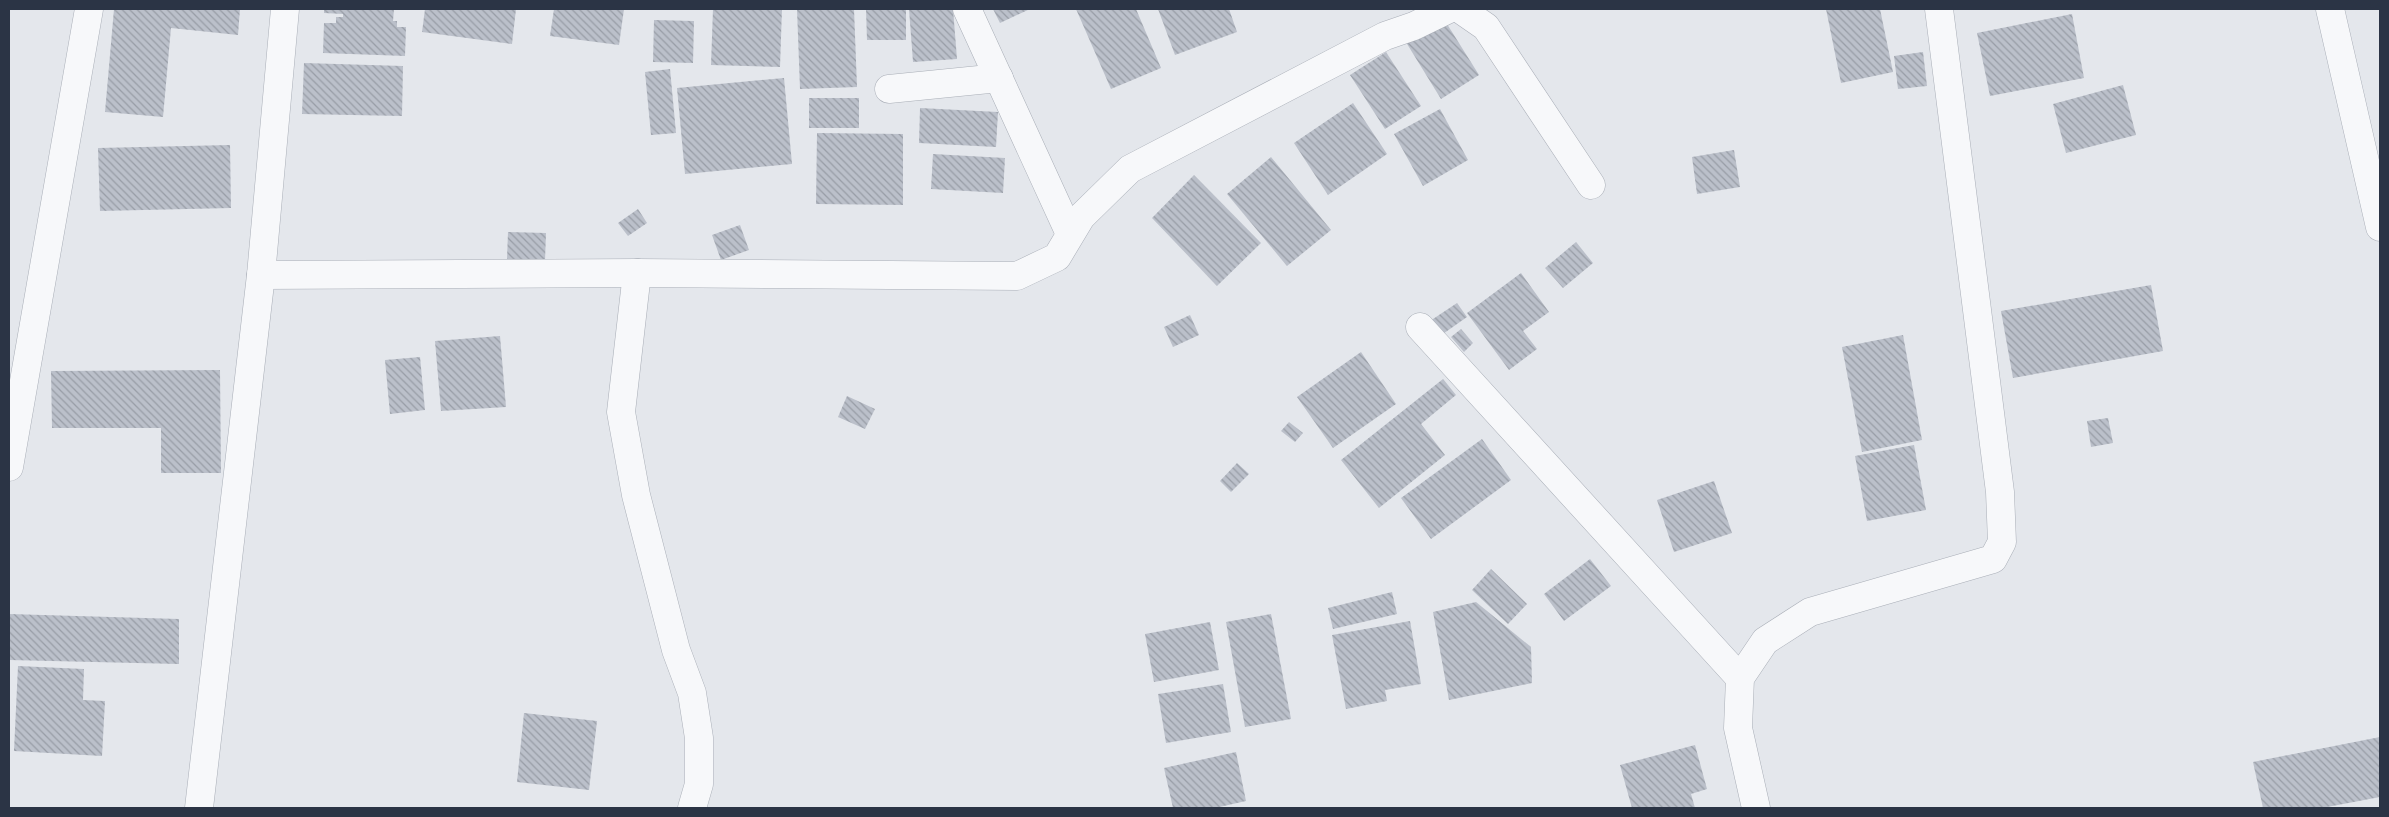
<svg xmlns="http://www.w3.org/2000/svg" width="2389" height="817" font-family="'IBM Plex Sans',sans-serif">
<style>
.building{fill:url(#building-back-hatch)}
.lines{fill:none;stroke-linecap:round;stroke-linejoin:round}
.minor-casing{stroke:#a9aeb7;stroke-width:29}
.minor{stroke:#f7f8fa;stroke-width:28}
</style>
<defs>
<pattern id="building-back-hatch" width="6" height="6" patternUnits="userSpaceOnUse" patternTransform="scale(1.25)"><rect width="6" height="6" fill="#bbc0ca"/><path d="M-1 5l2 2M0 0l6 6M5-1l2 2" fill="none" stroke="#989da6"/></pattern>
</defs>
<rect width="100%" height="100%" fill="#e4e7ec"/>
<g class="building">
<polygon points="114,9 240,9 238,35 171,28 163,117 105,112"/>
<polygon points="324,9 394,9 393,21 397,21 397,27 406,27 405,56 323,53 324,23 336,23 336,17 343,17 343,14 324,13"/>
<polygon points="425,9 516,9 512,44 422,32"/>
<polygon points="554,9 624,9 619,45 550,36"/>
<polygon points="713,9 782,9 780,67 711,65"/>
<polygon points="797,9 854,9 857,87 800,89"/>
<polygon points="866,9 906,9 906,40 867,40"/>
<polygon points="909,9 953,9 957,59 913,62"/>
<polygon points="993,9 1030,9 1000,23"/>
<polygon points="1076,9 1136,9 1161,68 1111,89"/>
<polygon points="1158,9 1229,9 1237,32 1175,55"/>
<polygon points="1826,9 1880,9 1893,72 1841,83"/>
<polygon points="2072,14 2084,78 1990,96 1977,33"/>
<polygon points="1442,16 1479,75 1441,99 1404,39"/>
<polygon points="654,20 694,21 693,63 653,62"/>
<polygon points="1386,52 1421,106 1385,129 1350,75"/>
<polygon points="1923,52 1927,86 1898,89 1894,56"/>
<polygon points="304,63 403,66 402,116 302,114"/>
<polygon points="670,69 676,133 651,135 645,72"/>
<polygon points="784,78 792,164 685,174 677,88"/>
<polygon points="2123,85 2136,135 2066,153 2053,104"/>
<rect x="809" y="98" width="50" height="30"/>
<polygon points="1353,103 1387,154 1328,195 1294,143"/>
<polygon points="920,108 998,112 996,147 919,143"/>
<polygon points="1440,109 1468,160 1423,186 1394,134"/>
<polygon points="817,133 903,134 903,205 816,204"/>
<polygon points="230,145 231,208 100,211 98,148"/>
<polygon points="1734,150 1740,187 1697,194 1692,157"/>
<polygon points="933,154 1005,158 1003,193 931,189"/>
<polygon points="1271,157 1331,230 1287,266 1227,194"/>
<polygon points="1194,175 1261,243 1217,286 1152,218"/>
<polygon points="638,209 647,223 628,236 618,223"/>
<polygon points="740,225 749,250 721,260 712,235"/>
<polygon points="508,232 546,233 545,261 507,259"/>
<polygon points="1576,242 1593,263 1563,288 1545,268"/>
<polygon points="1521,273 1549,312 1523,331 1537,349 1509,370 1467,313"/>
<polygon points="2151,285 2163,351 2013,378 2001,311"/>
<polygon points="1457,303 1467,317 1440,336 1430,321"/>
<polygon points="1190,315 1199,335 1173,347 1164,327"/>
<polygon points="1461,329 1473,343 1464,352 1451,337"/>
<polygon points="1903,335 1922,440 1862,452 1842,347"/>
<polygon points="500,336 506,407 441,411 435,341"/>
<polygon points="1361,352 1396,404 1333,448 1297,397"/>
<polygon points="420,357 425,410 390,414 385,360"/>
<polygon points="220,370 221,473 161,473 161,428 52,428 51,371"/>
<polygon points="1443,379 1456,395 1421,424 1445,455 1379,508 1341,460"/>
<polygon points="847,396 875,409 865,429 838,417"/>
<polygon points="2108,418 2113,443 2091,447 2087,421"/>
<polygon points="1289,422 1303,433 1295,442 1281,431"/>
<polygon points="1482,439 1511,480 1431,539 1401,498"/>
<polygon points="1914,445 1926,510 1867,521 1855,456"/>
<polygon points="1237,463 1249,474 1231,492 1220,481"/>
<polygon points="1714,481 1732,533 1674,552 1657,500"/>
<polygon points="1590,559 1611,586 1564,621 1544,594"/>
<polygon points="1491,569 1527,604 1508,624 1472,590"/>
<polygon points="1392,592 1397,614 1333,629 1328,608"/>
<polygon points="1476,602 1531,647 1532,683 1449,700 1433,612"/>
<polygon points="9,614 179,619 179,664 9,660"/>
<polygon points="1271,614 1291,719 1245,727 1226,622"/>
<polygon points="1410,621 1421,684 1385,690 1387,701 1346,709 1332,635"/>
<polygon points="1210,622 1219,670 1154,682 1145,634"/>
<polygon points="18,666 84,669 83,700 105,701 102,756 14,751"/>
<polygon points="1223,684 1231,732 1166,743 1158,694"/>
<polygon points="524,713 597,721 589,790 517,782"/>
<polygon points="2380,737 2380,797 2322,808 2263,808 2253,762"/>
<polygon points="1695,745 1707,789 1691,794 1695,808 1632,808 1620,765"/>
<polygon points="1236,752 1246,801 1215,808 1173,808 1164,768"/>
</g>
<g class="lines">
<defs>
<g id="minor">
<polyline points="967,9 1070,234"/>
<polyline points="1460,9 1486,27 1591,185"/>
<polyline points="2330,9 2380,227"/>
<polyline points="889,89 999,78"/>
<polyline points="637,273 621,412 636,495 676,650 692,693 699,738 699,784 692,808"/>
<polyline points="261,275 637,273 1017,276 1057,257 1081,217 1130,169 1385,36 1414,26 1449,9"/>
<polyline points="1420,327 1740,678"/>
<polyline points="9,467 89,9"/>
<polyline points="199,808 261,275 285,9"/>
<polyline points="1756,808 1738,728 1740,678 1765,641 1810,612 1993,559 2002,542 2000,492 1939,9"/>
</g>
</defs>
<use href="#minor" class="minor-casing"/>
<use href="#minor" class="minor"/>
</g>
<rect width="2389" height="817" fill="none" stroke="#2b3445" stroke-width="20"/>
</svg>
